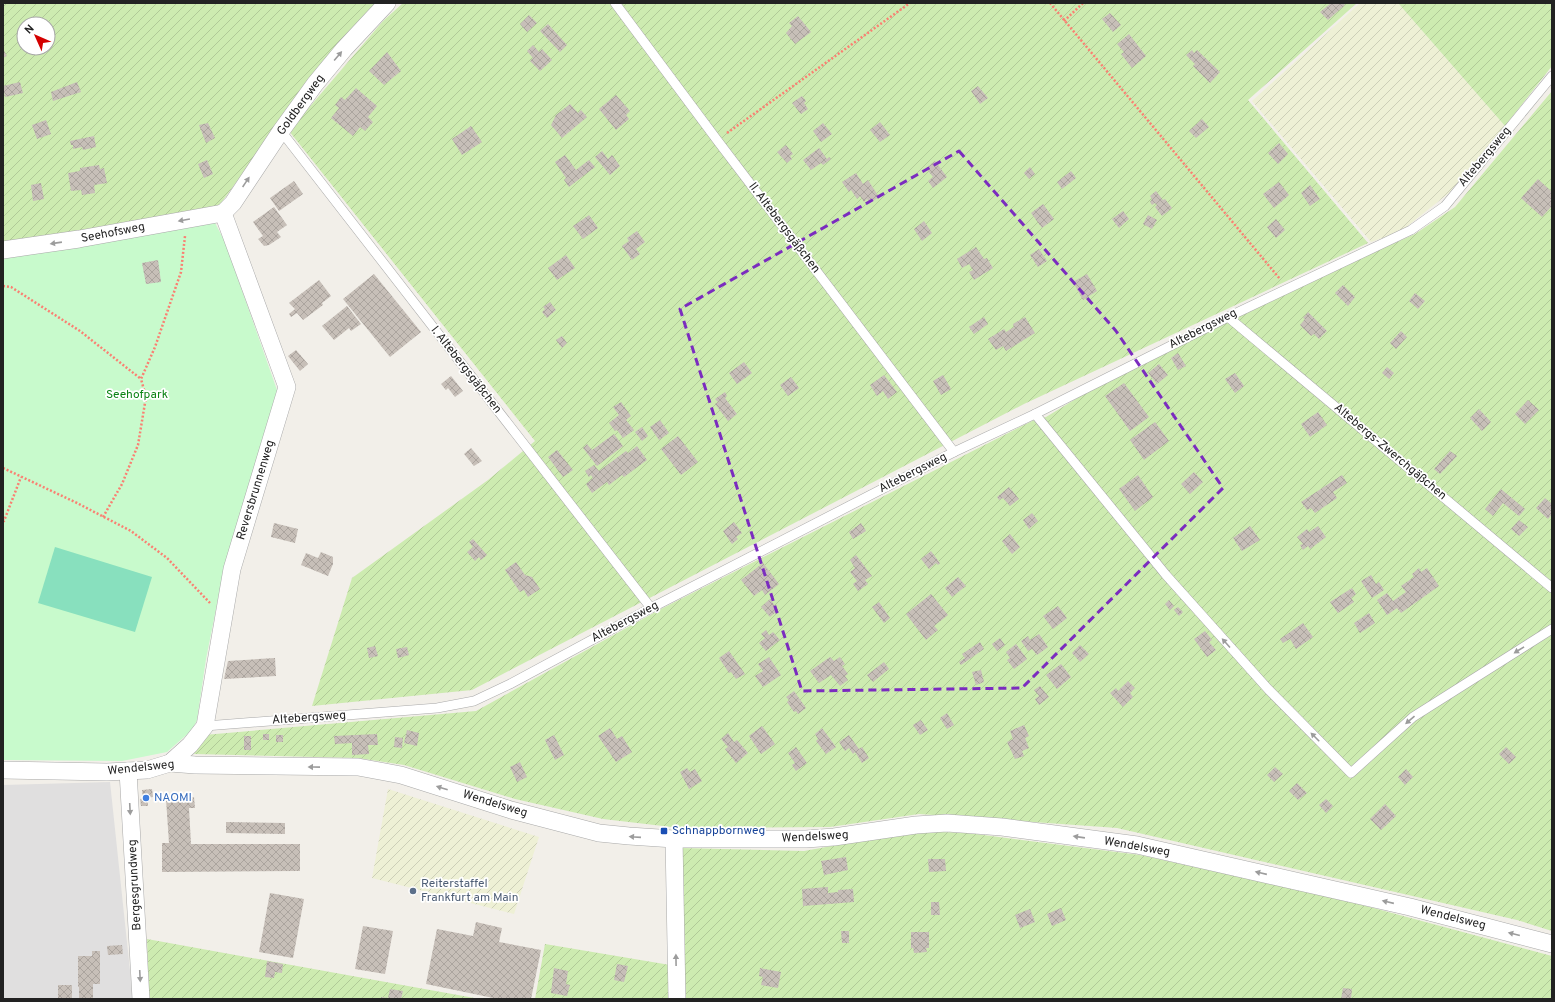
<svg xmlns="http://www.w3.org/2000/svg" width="1555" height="1002" font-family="Overpass,sans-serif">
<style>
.residential{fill:#e0dfdf}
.farmland{fill:url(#farmland-furrows)}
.park{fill:#c8facc}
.garden{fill:url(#garden-furrows);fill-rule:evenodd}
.pitch{fill:#88e0be}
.building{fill:url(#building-cross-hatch)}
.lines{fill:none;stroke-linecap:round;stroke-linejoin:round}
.lane-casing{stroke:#a9a9a9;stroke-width:10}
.street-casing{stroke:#a9a9a9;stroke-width:18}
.path{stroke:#fa8072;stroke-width:2.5;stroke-dasharray:2 2;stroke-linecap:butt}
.lane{stroke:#fff;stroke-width:9}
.street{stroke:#fff;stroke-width:17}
.oneway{fill:#9c9c9c}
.marked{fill:none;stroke:#7b2cbf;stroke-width:3;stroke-dasharray:8 5;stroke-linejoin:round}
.shop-dot{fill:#3f7fe0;stroke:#fff;stroke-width:1.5}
.transit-dot{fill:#1a4fb4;stroke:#fff;stroke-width:1.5}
.service-dot{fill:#5c6f8a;stroke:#fff;stroke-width:1.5}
.labels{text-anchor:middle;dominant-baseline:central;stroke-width:3.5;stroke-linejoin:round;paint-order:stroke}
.street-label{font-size:12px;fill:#222;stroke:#fff}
.park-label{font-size:12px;fill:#0c8416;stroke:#fff}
.shop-label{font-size:12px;fill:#366cbe;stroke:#fff;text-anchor:start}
.transit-label{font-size:12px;fill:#164399;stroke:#fff;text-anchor:start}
.service-label{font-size:12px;fill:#4e5e75;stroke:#fff;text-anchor:start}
</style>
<defs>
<pattern id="farmland-furrows" width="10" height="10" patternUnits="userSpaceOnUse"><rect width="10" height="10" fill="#eef0d5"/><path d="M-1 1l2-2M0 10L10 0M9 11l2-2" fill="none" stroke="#ccceb7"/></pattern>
<pattern id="garden-furrows" width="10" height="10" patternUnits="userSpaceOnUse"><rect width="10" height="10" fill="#cdebb0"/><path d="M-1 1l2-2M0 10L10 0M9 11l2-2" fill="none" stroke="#b0c997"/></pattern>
<pattern id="building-cross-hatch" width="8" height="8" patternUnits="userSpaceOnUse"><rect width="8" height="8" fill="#c7bfb8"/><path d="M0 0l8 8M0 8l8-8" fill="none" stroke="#aba49e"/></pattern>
</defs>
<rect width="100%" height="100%" fill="#f2efe9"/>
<polygon class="residential" points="110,782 133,999 3,999 3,785"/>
<g class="farmland">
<polygon points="1360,3 1398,3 1505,126 1449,193 1400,232 1371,242 1252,101"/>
<polygon points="388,789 539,837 514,914 372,878"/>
</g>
<polygon class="park" points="213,219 225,242 278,393 224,569 206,659 197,720 192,730 167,752 122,761 3,760 3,255"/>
<g class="garden">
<path d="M3 3H380L307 85 216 210 3 243ZM24 24H48V48H24Z"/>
<polygon points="403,3 1357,3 1248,100 1368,243 1024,404 472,690 312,706 352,578 488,480 535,441 289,131 383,21"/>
<polygon points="1398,3 1552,3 1552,66 1505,126"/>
<polygon points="1552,91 1552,931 1517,920 1117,828 919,814 830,827 680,828 603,819 515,799 404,765 358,758 194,754 204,735 476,711 659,610 1034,420 1046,417 1130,366 1249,307 1415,234 1455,207"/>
<polygon points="914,831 968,833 1140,855 1340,899 1552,956 1552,999 535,999 545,944 682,967 681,848 804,851"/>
<polygon points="147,939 480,999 149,999"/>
</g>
<polygon class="pitch" points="55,547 152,577 135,632 38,603"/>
<g class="building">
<polygon points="1331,3 1343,3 1345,5 1328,20 1320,12"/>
<polygon points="1110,13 1121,25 1113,32 1102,19"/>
<polygon points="529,15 537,23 527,32 520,24"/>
<polygon points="798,16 811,32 795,44 786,33 792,26 789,23"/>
<polygon points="548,24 567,45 560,52 540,31"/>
<polygon points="1129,34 1146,56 1132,68 1121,54 1124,52 1117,44"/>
<polygon points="533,45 539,52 542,49 552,60 540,71 530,61 533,58 527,51"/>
<polygon points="3,49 7,56 3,58"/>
<polygon points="1192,50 1194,53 1197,50 1220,72 1210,83 1193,66 1195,64 1186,55"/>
<polygon points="387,52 401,71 384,85 369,71"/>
<polygon points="20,82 23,93 5,97 3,86"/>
<polygon points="77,82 81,92 53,101 51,92"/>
<polygon points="978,86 988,98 980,104 971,91"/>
<polygon points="356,88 377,106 368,117 373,122 365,131 360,127 353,136 331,118 339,108 335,105 341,97 345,100"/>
<polygon points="616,95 630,111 626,115 629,119 616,130 599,109"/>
<polygon points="802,96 806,101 804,103 808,109 801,114 792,103"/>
<polygon points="570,104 578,113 581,110 587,117 562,138 551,125 556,115"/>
<polygon points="1202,119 1209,127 1196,138 1189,131"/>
<polygon points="46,120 51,134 37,139 32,125"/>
<polygon points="880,122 890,135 880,142 870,130"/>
<polygon points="208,123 215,138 206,143 199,125"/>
<polygon points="823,123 832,134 821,142 813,131"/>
<polygon points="471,126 482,142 462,155 452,139"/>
<polygon points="94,136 96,147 83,150 82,147 73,149 73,145 71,145 70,141"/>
<polygon points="1279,143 1288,154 1278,164 1268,153"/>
<polygon points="786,145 793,154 790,156 792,159 787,163 777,152"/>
<polygon points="819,148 827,159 829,157 831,159 823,165 821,163 811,170 803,160"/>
<polygon points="602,151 608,159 612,155 620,166 610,175 595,157"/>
<polygon points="565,155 576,170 589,160 595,167 569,187 564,180 566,178 555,162"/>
<polygon points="207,160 213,174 204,178 198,164"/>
<polygon points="935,161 947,177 933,188 928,181 933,177 926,168"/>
<polygon points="99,165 100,169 104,168 107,183 94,185 95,193 82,195 81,190 71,191 68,173 80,171 80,168"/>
<polygon points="1030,167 1035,174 1029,179 1024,173"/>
<polygon points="1071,171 1076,178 1062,189 1057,182"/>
<polygon points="856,173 863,184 868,180 879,197 870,203 867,199 864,202 860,196 857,199 851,190 849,192 842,182"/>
<polygon points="1538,179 1552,192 1552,206 1542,217 1521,198"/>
<polygon points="294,181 303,194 279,211 270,198"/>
<polygon points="1279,182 1289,195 1274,208 1263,194"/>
<polygon points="41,183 44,199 33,201 31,185"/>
<polygon points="1310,185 1320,199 1310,206 1301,193"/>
<polygon points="1156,191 1163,200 1165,199 1172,208 1162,216 1155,207 1157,205 1155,203 1152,205 1150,202 1152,199 1150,196"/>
<polygon points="1043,204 1054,219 1042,228 1031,213"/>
<polygon points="274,207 287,225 277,232 281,237 269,245 264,246 258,239 263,236 253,222"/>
<polygon points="1123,211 1129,219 1119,228 1112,219"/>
<polygon points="589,215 598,228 583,239 573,226"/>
<polygon points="1148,215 1157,220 1152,229 1143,224"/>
<polygon points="1276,219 1285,230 1276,238 1267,227"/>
<polygon points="924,221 932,233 922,241 914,229"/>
<polygon points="637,231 645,242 636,249 640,254 632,260 622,246 629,241 627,238"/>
<polygon points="976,247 984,259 987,258 993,268 974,280 969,272 973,270 969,264 962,268 957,259"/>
<polygon points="1039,249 1047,261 1038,267 1030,255"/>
<polygon points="566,255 575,268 557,280 548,268"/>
<polygon points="158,260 161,282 146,284 142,263"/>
<polygon points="374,274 421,332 390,357 343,299"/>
<polygon points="1087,274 1097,291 1083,300 1073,282"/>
<polygon points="319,280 331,296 322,303 323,305 303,320 297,313 291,317 289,314 295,309 289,303"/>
<polygon points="1343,285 1355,297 1348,306 1335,293"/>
<polygon points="1415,293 1425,301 1418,309 1409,301"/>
<polygon points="550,302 556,310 547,318 542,312 545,309 543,307"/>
<polygon points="347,306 361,324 351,331 349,328 334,340 322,326"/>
<polygon points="1308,312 1327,331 1319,339 1314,334 1311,336 1300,325 1305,319 1303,318"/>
<polygon points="984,317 988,324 974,334 969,327"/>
<polygon points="1025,317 1035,333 1006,351 1003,346 996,350 988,339 1004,329 1006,332 1014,327 1013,324"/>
<polygon points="1401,331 1407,337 1396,349 1390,343"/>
<polygon points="562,336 567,343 562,348 556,340"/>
<polygon points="296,350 308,364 300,371 288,356"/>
<polygon points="1178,353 1186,366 1178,370 1171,358"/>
<polygon points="744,362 752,373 737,384 729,373"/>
<polygon points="1159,364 1168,375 1157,384 1148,373"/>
<polygon points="1387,367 1394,373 1389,379 1382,373"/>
<polygon points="1235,373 1244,386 1235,393 1225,379"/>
<polygon points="884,375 897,392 888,399 883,391 877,396 870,385"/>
<polygon points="943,375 951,389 941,395 933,381"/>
<polygon points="451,376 463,391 455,397 448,388 446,390 441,384"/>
<polygon points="791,377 799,388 788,396 780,385"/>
<polygon points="1124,383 1149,417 1130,431 1105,396"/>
<polygon points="725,392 727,396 725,398 737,414 728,421 715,404 718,402 715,399"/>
<polygon points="1528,400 1539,410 1525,424 1515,414"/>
<polygon points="621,402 631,416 626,420 634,430 623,438 617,430 615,431 609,423 619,415 613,407"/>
<polygon points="1479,409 1491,422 1482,431 1470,418"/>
<polygon points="1318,412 1327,425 1310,437 1301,424"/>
<polygon points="660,420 669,433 659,440 650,427"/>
<polygon points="1155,422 1169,441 1144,460 1130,440"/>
<polygon points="642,427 648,436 642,441 635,432"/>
<polygon points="614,434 623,446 597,466 583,448 587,444 592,450"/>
<polygon points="678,436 698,462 681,475 661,449"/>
<polygon points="637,446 647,460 624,477 622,475 609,485 607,482 592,493 586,484 593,478 591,475 589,477 585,471 594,465 599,471 626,451 628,453"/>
<polygon points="471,448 482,461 474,466 464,454"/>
<polygon points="557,450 573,470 563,477 548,457"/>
<polygon points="1450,451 1457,456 1440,474 1434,469"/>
<polygon points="1194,472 1203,482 1190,494 1181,484"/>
<polygon points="1138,475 1153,497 1135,511 1119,489"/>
<polygon points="1342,475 1347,483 1333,492 1337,498 1315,513 1311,508 1307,510 1301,502"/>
<polygon points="1009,487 1019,499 1010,506 1003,498 999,500 997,497"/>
<polygon points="1501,489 1525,509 1519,516 1503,503 1493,516 1485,509"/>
<polygon points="1545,498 1552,504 1552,514 1548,519 1536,508"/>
<polygon points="1032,513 1038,521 1029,529 1023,520"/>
<polygon points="1519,520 1528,527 1519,536 1511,529"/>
<polygon points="734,522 742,533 736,537 738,539 732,544 723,531"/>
<polygon points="274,523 298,529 295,543 271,537"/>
<polygon points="861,523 866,531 853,539 849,532"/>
<polygon points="1250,526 1260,540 1242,551 1233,538"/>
<polygon points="1318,526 1326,537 1310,549 1308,546 1303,550 1300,545 1303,544 1297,537 1307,529 1309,532"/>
<polygon points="1010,534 1020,547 1012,554 1002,541"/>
<polygon points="473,539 487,555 481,560 479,557 475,561 467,552 473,547 469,542"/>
<polygon points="931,551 940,563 938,565 936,563 929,569 921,559"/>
<polygon points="321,552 333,557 333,564 328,576 301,565 306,553 318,558"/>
<polygon points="856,555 872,576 865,580 868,584 858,591 853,584 857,581 850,572 855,568 850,560"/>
<polygon points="516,562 525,575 532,577 540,589 528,597 524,590 520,592 505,570"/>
<polygon points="763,563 779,584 765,595 762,590 754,596 741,580"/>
<polygon points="1419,568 1421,572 1427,568 1439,586 1401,613 1397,608 1387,615 1377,600 1387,593 1393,601 1406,592 1401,586 1414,577 1412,574"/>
<polygon points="1371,575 1376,584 1379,582 1384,590 1372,598 1361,581"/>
<polygon points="958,577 966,586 952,597 945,588"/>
<polygon points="1352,588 1356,594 1351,598 1354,602 1338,613 1330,602"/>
<polygon points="931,594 948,615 934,626 938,630 926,640 906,614"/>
<polygon points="770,599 778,610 770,617 761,607"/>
<polygon points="1169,600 1174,606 1170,610 1165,604"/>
<polygon points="879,602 890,618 884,623 872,607"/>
<polygon points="1058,606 1067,618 1053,629 1043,616"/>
<polygon points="1178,607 1183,612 1179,616 1174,610"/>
<polygon points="1369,613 1375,623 1360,633 1354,623"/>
<polygon points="1303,623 1313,637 1296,649 1290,639 1283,643 1280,639"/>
<polygon points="766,630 769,635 773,632 780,640 766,651 759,643 765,638 761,634"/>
<polygon points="1205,631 1212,640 1209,642 1216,650 1207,657 1194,639"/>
<polygon points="1039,634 1048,647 1037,655 1032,649 1028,651 1021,641 1028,636 1030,640"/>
<polygon points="1000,638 1005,645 997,651 992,644"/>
<polygon points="980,642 984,649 961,665 959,662 965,658 962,654"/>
<polygon points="1016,644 1027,659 1014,669 1007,660 1010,658 1006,652"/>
<polygon points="1080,645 1089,654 1080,662 1072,653"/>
<polygon points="375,646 378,656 369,658 367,648"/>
<polygon points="407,647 409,655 398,658 396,649"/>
<polygon points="729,651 745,674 736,679 731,672 729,673 719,658"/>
<polygon points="769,657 781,675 763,687 755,676 763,671 758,664"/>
<polygon points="830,657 834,661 840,657 845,664 842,666 848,674 845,676 848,680 840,686 831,675 819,683 810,671"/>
<polygon points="275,658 276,676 224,679 228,661"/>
<polygon points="884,662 889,669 873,682 867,675"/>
<polygon points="1061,664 1071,677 1057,689 1046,675"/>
<polygon points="981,670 984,682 976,685 972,672"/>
<polygon points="1128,681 1135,688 1130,693 1133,697 1123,707 1110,693 1116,688 1118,691"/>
<polygon points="1040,686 1049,697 1039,705 1035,699 1039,696 1034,690"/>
<polygon points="794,691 806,708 798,714 796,711 794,712 787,702 789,700 786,697"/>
<polygon points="947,713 954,725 947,729 940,718"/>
<polygon points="921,720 928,730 920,735 913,725"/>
<polygon points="1024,725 1029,736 1025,738 1029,748 1022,751 1024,756 1015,759 1007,742 1013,739 1010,731"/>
<polygon points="762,726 775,744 761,754 749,736"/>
<polygon points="610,728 617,739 622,736 632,752 616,762 598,736"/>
<polygon points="822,728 836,747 826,754 816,741 818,739 815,734"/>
<polygon points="407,730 419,733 417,746 404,743"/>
<polygon points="728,733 734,742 737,740 748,753 736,763 725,749 728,747 721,739"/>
<rect x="263" y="734" width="6" height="6"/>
<polygon points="377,734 378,745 368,745 369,754 352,755 352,743 335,744 334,736"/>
<rect x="276" y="735" width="7" height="7"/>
<polygon points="554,735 564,755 555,760 545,740"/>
<polygon points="849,735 859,749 862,747 869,758 862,763 855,752 853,754 849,748 845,751 839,742"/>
<rect x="244" y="736" width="7" height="14"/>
<polygon points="395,737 403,738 402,748 394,747"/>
<polygon points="796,747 807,763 796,771 792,765 795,763 788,753"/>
<polygon points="1506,747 1516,757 1509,764 1499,754"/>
<polygon points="520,762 527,777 517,782 510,767"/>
<polygon points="1275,767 1283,774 1274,782 1267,775"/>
<polygon points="687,768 690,772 695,769 702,781 689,789 680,772"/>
<polygon points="1406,769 1413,777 1405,785 1398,777"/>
<polygon points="1297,783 1307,793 1298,800 1289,791"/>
<polygon points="152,789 153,797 147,798 148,806 141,806 140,799 143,798 142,790"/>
<polygon points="194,797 195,808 189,808 191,844 300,844 300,871 162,872 162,843 169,843 166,799"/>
<polygon points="1326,799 1333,806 1326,813 1319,805"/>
<polygon points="1385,804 1396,816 1381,830 1370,819"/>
<polygon points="226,822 285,823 285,834 226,833"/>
<polygon points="846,857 848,870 824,875 821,861"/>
<polygon points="928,859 945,859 946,871 929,872"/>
<polygon points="828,887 828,893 838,892 838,890 853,889 854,902 803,906 802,889"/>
<polygon points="270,893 304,899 293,958 259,952"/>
<polygon points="931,902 939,902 940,915 931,915"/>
<polygon points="1061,908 1066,920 1052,926 1047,914"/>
<polygon points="1030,909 1035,922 1020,928 1015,915"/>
<polygon points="476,922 502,928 499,942 541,950 531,999 498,999 426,984 437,929 473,936"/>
<polygon points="363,926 393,931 385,974 355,969"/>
<polygon points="841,931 849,931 849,943 842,943"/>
<polygon points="911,932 929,932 929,948 926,948 927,952 914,953 913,948 911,948"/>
<polygon points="122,945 123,954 108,955 107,946"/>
<polygon points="92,951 100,951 100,984 93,984 93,999 79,999 79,987 78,987 78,956 92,956"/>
<polygon points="267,961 283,964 282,973 275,972 274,978 265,977"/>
<polygon points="617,964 628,966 624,982 614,980"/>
<polygon points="554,968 568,971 566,984 570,985 567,996 551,993"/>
<polygon points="760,968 781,972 778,988 761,985 763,977 759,976"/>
<rect x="58" y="985" width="14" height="14"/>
<polygon points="1343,988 1352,989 1351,999 1341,999"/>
<polygon points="390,989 403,991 401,999 381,999 381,997 388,998"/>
</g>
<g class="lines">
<defs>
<g id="lane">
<polyline points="615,3 717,140 954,452"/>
<polyline points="281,131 651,608"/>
<polyline points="1228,317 1552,588"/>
<polyline points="1035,414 1166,575 1268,689 1351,773 1413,717 1552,629"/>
<polyline points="205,726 437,708 474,701 510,684 651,608 954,452 1035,414 1228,317 1411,230 1445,206 1552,76"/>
</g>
<g id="street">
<polyline points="223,213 233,203 281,131 315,84 344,49 387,3"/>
<polyline points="3,250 79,239 223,213"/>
<polyline points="170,763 190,745 205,726 232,569 287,387 223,213"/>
<polyline points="3,770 107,772 147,770 170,763 195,765 358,767 401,775 511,810 599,833 629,836 674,839 806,839 834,837 916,825 947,823 1002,827 1137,845 1410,907 1552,944"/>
<polyline points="128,771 141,999"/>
<polyline points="674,839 677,999"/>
</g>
</defs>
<use href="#lane" class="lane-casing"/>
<use href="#street" class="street-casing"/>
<g class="path">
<polyline points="1050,3 1280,279"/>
<polyline points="1064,21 1083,3"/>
<polyline points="727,133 910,3"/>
<polyline points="3,286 11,287 80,331 141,379 155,347 181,272 185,236"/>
<polyline points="3,468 77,503 131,531 167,558 210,603"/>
<polyline points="103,517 122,484 138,445 146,397 141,379"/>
<polyline points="3,520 4,521 21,477"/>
</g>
<use href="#lane" class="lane"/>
<use href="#street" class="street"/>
</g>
<defs><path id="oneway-solid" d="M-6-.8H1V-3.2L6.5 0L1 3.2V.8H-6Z"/></defs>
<g class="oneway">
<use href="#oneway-solid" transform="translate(338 56) rotate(-50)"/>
<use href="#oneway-solid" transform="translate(246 182) rotate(-56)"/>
<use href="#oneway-solid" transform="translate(184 220) rotate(170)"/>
<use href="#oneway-solid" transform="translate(56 243) rotate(172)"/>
<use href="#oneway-solid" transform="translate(1226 643) rotate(-132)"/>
<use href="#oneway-solid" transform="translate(1519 650) rotate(148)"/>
<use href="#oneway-solid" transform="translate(1410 720) rotate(139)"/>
<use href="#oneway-solid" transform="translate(1315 737) rotate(-135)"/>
<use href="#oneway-solid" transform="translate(314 767) rotate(-179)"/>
<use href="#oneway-solid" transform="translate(442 788) rotate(-162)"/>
<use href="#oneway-solid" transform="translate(130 809) rotate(87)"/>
<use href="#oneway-solid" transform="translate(635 837) rotate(-176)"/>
<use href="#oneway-solid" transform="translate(1079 837) rotate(-172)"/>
<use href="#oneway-solid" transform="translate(1261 873) rotate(-167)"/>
<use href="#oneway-solid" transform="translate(1388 902) rotate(-167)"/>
<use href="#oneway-solid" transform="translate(1514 934) rotate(-166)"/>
<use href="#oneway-solid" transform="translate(676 960) rotate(-91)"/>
<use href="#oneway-solid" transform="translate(140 976) rotate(87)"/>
</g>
<path class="marked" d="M959 151 1116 331 1223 488 1022 688 802 691 680 309Z"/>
<circle class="shop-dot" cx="146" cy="798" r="4"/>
<rect class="transit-dot" x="660" y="827" width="8" height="8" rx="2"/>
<circle class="service-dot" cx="413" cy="891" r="4"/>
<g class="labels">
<g class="street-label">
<text transform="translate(301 105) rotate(-54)">Goldbergweg</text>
<text transform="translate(1485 157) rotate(-50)">Altebergsweg</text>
<text transform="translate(784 228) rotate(53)">II. Altebergsgäßchen</text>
<text transform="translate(113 233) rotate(-11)">Seehofsweg</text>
<text transform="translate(1203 329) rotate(-27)">Altebergsweg</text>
<text transform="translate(466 370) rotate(52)">I. Altebergsgäßchen</text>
<text transform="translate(1390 452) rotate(40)">Altebergs-Zwerchgäßchen</text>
<text transform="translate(913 473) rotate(-27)">Altebergsweg</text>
<text transform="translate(256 490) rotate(-73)">Reversbrunnenweg</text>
<text transform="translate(625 622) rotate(-28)">Altebergsweg</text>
<text transform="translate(309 718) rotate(-4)">Altebergsweg</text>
<text transform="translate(141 768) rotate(-6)">Wendelsweg</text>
<text transform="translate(495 804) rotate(17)">Wendelsweg</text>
<text transform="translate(815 837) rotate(-3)">Wendelsweg</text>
<text transform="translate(1137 847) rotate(10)">Wendelsweg</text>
<text transform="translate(135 885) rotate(-93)">Bergesgrundweg</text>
<text transform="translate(1453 918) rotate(14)">Wendelsweg</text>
</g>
<g class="park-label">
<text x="137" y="395">Seehofpark</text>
</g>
<g class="shop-label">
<text x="154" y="798">NAOMI</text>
</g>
<g class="transit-label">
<text x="672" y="831">Schnappbornweg</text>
</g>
<g class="service-label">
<text x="421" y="884">Reiterstaffel<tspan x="421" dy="14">Frankfurt am Main</tspan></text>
</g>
</g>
<rect width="1555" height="1002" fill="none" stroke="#222222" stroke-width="8"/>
<g transform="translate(36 36) rotate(315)"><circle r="19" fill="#ffffff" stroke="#a7a7a7"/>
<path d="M0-3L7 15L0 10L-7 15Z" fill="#d40000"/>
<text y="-6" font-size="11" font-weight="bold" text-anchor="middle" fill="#222222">N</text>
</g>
</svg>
